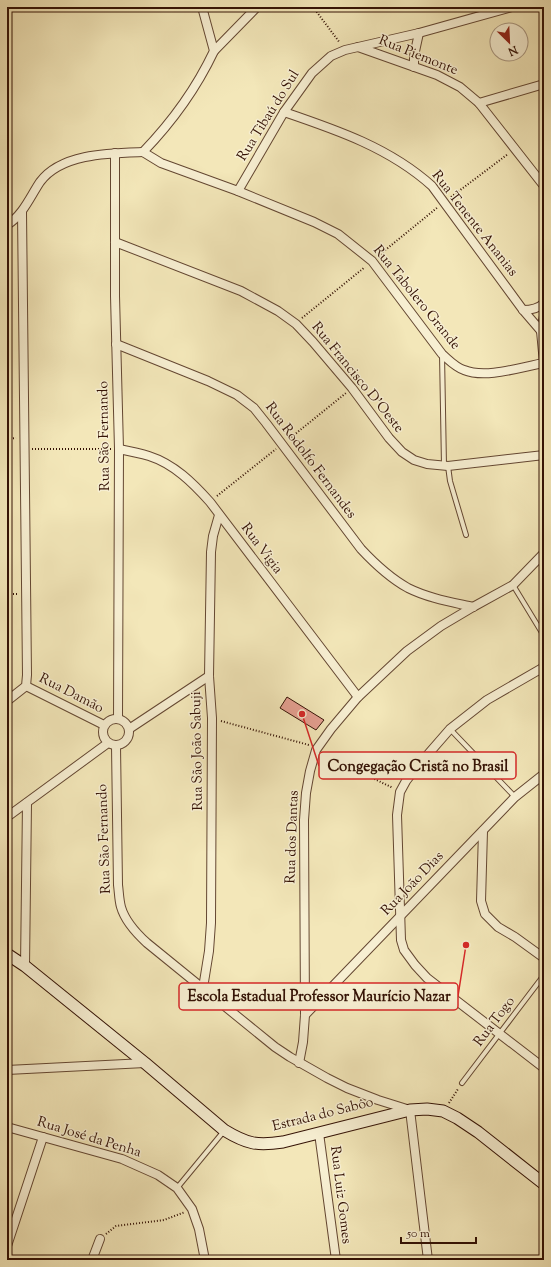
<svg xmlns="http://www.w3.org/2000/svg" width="551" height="1267" font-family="'Sorts Mill Goudy',serif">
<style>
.building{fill:#e6a092;stroke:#341205}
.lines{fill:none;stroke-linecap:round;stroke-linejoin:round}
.lane-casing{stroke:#644732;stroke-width:6}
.street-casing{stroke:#644732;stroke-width:10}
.secondary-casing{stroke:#341205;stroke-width:13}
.path{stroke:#341205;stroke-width:2;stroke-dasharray:1 2;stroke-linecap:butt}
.lane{stroke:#f7efd2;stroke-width:4}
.street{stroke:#f7efd2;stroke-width:8}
.secondary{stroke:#f7efd2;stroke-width:11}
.labels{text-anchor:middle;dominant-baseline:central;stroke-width:3;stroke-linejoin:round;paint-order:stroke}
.street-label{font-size:14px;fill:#341205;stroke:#f7efd2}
.leader{fill:none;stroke:#d62828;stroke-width:1.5}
.callout-dot{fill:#d62828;stroke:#f7efd2;stroke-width:1.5}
.callout{fill:#f7efd2;stroke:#d62828;stroke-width:1.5}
.callout-label{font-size:15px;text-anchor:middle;font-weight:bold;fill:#341205}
</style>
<rect width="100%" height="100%" fill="#f3e7b9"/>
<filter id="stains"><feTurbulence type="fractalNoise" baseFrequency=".005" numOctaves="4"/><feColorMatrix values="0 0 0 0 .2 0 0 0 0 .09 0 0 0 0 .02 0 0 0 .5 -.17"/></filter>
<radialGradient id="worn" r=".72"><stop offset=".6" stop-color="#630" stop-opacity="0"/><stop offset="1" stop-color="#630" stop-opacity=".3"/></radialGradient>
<polygon class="building" points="287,697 324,720 316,730 280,708"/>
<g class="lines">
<defs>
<g id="lane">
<polyline points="442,354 444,466"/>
<polyline points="448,466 450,481 466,535"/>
<polyline points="513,585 544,636"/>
<polyline points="450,729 515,797"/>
<polyline points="462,1083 544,975"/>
<polyline points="177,1188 224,1131"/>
</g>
<g id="street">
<polyline points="358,47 437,75 460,87 479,103 544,186"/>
<polyline points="214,51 257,7"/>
<polyline points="414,67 414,56 419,33"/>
<polyline points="479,103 544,84"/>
<path d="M284 112C337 130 390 148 432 186L523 310 541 331"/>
<path d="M143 152 161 163 238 191 314 222 338 234 372 261 442 354C449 360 455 367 464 370 486 379 521 367 544 363"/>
<path d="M143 152C172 122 196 89 214 51L202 7"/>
<polyline points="115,153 115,296 119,449 118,719"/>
<polyline points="238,191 284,112 312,73 331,56 345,50 419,33 512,7"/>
<path d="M7 225C23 215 30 197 40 182 61 153 111 153 143 152"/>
<polyline points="115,242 241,291 278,311 296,324 313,342 352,388 389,438 402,452 414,460 427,464 448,466 544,455"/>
<path d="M523 310C531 310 538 309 544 303"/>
<polyline points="544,316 541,331 544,363"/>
<path d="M116 344 208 381 237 395 254 408 266 423 361 549C375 564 390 578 408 588 428 598 451 602 473 607"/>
<path d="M119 449C129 451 139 453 149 456 174 464 193 483 210 502L358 697"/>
<polyline points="544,667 487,700 450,729 416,768 406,781 400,792 397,815 401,940 404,950 415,965 427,978 544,1068"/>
<polyline points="26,686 104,725"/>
<polyline points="7,701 26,686 27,675 22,212"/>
<circle cx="116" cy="732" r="13"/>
<polyline points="129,729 209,676"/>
<path d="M116 746 118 885C119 892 119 900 121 907 125 921 136 933 147 943L275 1047 290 1057 327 1078 347 1088 378 1100 410 1110 428 1260"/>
<polyline points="7,817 108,743"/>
<polyline points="483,831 481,901 485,914 498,927 515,937 544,958"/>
<polyline points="25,966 27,803"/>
<polyline points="203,988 209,951 211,923 212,718 209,676 211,552 213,536 219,515"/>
<polyline points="305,1015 515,797 544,774"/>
<polyline points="299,1063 303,1042 305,1015 304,820 306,793 310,771 316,750 331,729 358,697 407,651 441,626 473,607 513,585 544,553"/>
<polyline points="7,1070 145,1063"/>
<polyline points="7,1127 122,1159 158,1175 177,1188 192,1209 199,1229 205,1260"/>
<polyline points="319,1133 336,1260"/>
<polyline points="7,1246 43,1137"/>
<polyline points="92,1260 100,1239"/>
</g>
<path id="secondary" d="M7 954 25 966 145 1063 224 1130C247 1144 257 1146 283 1142L410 1110 427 1109 443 1111 457 1118 478 1132 544 1184"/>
</defs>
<use href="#lane" class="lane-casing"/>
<use href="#street" class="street-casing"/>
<use href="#secondary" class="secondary-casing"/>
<g class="path">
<polyline points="313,7 340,43"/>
<polyline points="451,197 508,154"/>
<polyline points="378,256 438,207"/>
<polyline points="302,318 365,267"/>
<polyline points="7,439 16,438"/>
<polyline points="289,439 346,393"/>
<polyline points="32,449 111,449"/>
<polyline points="217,496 276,449"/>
<polyline points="7,594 18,594"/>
<polyline points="221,721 309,745"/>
<polyline points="323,754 393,788"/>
<polyline points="449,1103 458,1089"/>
<polyline points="106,1234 116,1226 164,1220 185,1212"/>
</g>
<use href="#lane" class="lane"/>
<use href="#street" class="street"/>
<use href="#secondary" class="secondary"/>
</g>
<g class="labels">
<g class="street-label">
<text transform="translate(418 56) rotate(22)">Rua Piemonte</text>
<text transform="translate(269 116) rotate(-58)">Rua Tibaú do Sul</text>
<text transform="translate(474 224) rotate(52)">Rua Tenente Ananias</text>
<text transform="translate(416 298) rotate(51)">Rua Tabolero Grande</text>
<text transform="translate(357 378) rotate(51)">Rua Francisco D'Oeste</text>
<text transform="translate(105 436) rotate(-91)">Rua São Fernando</text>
<text transform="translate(310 461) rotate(53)">Rua Rodolfo Fernandes</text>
<text transform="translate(261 549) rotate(53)">Rua Vigia</text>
<text transform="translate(71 694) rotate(27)">Rua Damão</text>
<text transform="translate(198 751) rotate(-91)">Rua São João Sabuji</text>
<text transform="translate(293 837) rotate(-88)">Rua dos Dantas</text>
<text transform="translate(105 839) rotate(-92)">Rua São Fernando</text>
<text transform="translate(413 884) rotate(-46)">Rua João Dias</text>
<text transform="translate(495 1022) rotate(-53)">Rua Togo</text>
<text transform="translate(323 1115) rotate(-14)">Estrada do Sabôo</text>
<text transform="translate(89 1138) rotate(17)">Rua José da Penha</text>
<text transform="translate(340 1195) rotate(83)">Rua Luiz Gomes</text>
</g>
</g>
<path class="leader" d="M302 714L319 766M466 945L458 996"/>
<g class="callout-dot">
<circle cx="302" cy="714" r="4"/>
<circle cx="466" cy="945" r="4"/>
</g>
<g class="callout">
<rect x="319" y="752" width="197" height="27" rx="4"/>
<rect x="179" y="983" width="279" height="27" rx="4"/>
</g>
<g class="callout-label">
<text x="418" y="771">Congegação Cristã no Brasil</text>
<text x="319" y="1001">Escola Estadual Professor Maurício Nazar</text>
</g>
<rect width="551" height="1267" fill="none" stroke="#f3e7b9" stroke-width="24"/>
<rect x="8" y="8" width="535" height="1251" fill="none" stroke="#341205" stroke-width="2"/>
<rect x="12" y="12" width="527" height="1243" fill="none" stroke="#341205"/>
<g transform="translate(509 42) rotate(156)"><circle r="19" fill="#f7efd2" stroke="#a99780"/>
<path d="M0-3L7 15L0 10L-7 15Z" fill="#8f2418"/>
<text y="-6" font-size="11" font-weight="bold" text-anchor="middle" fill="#341205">N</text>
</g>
<path d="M401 1237v6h75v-6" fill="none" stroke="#341205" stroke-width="2"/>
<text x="407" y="1237" font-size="12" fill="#341205" stroke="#f7efd2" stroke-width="3" paint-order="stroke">50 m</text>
<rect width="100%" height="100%" filter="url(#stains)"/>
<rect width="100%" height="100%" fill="url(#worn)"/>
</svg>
